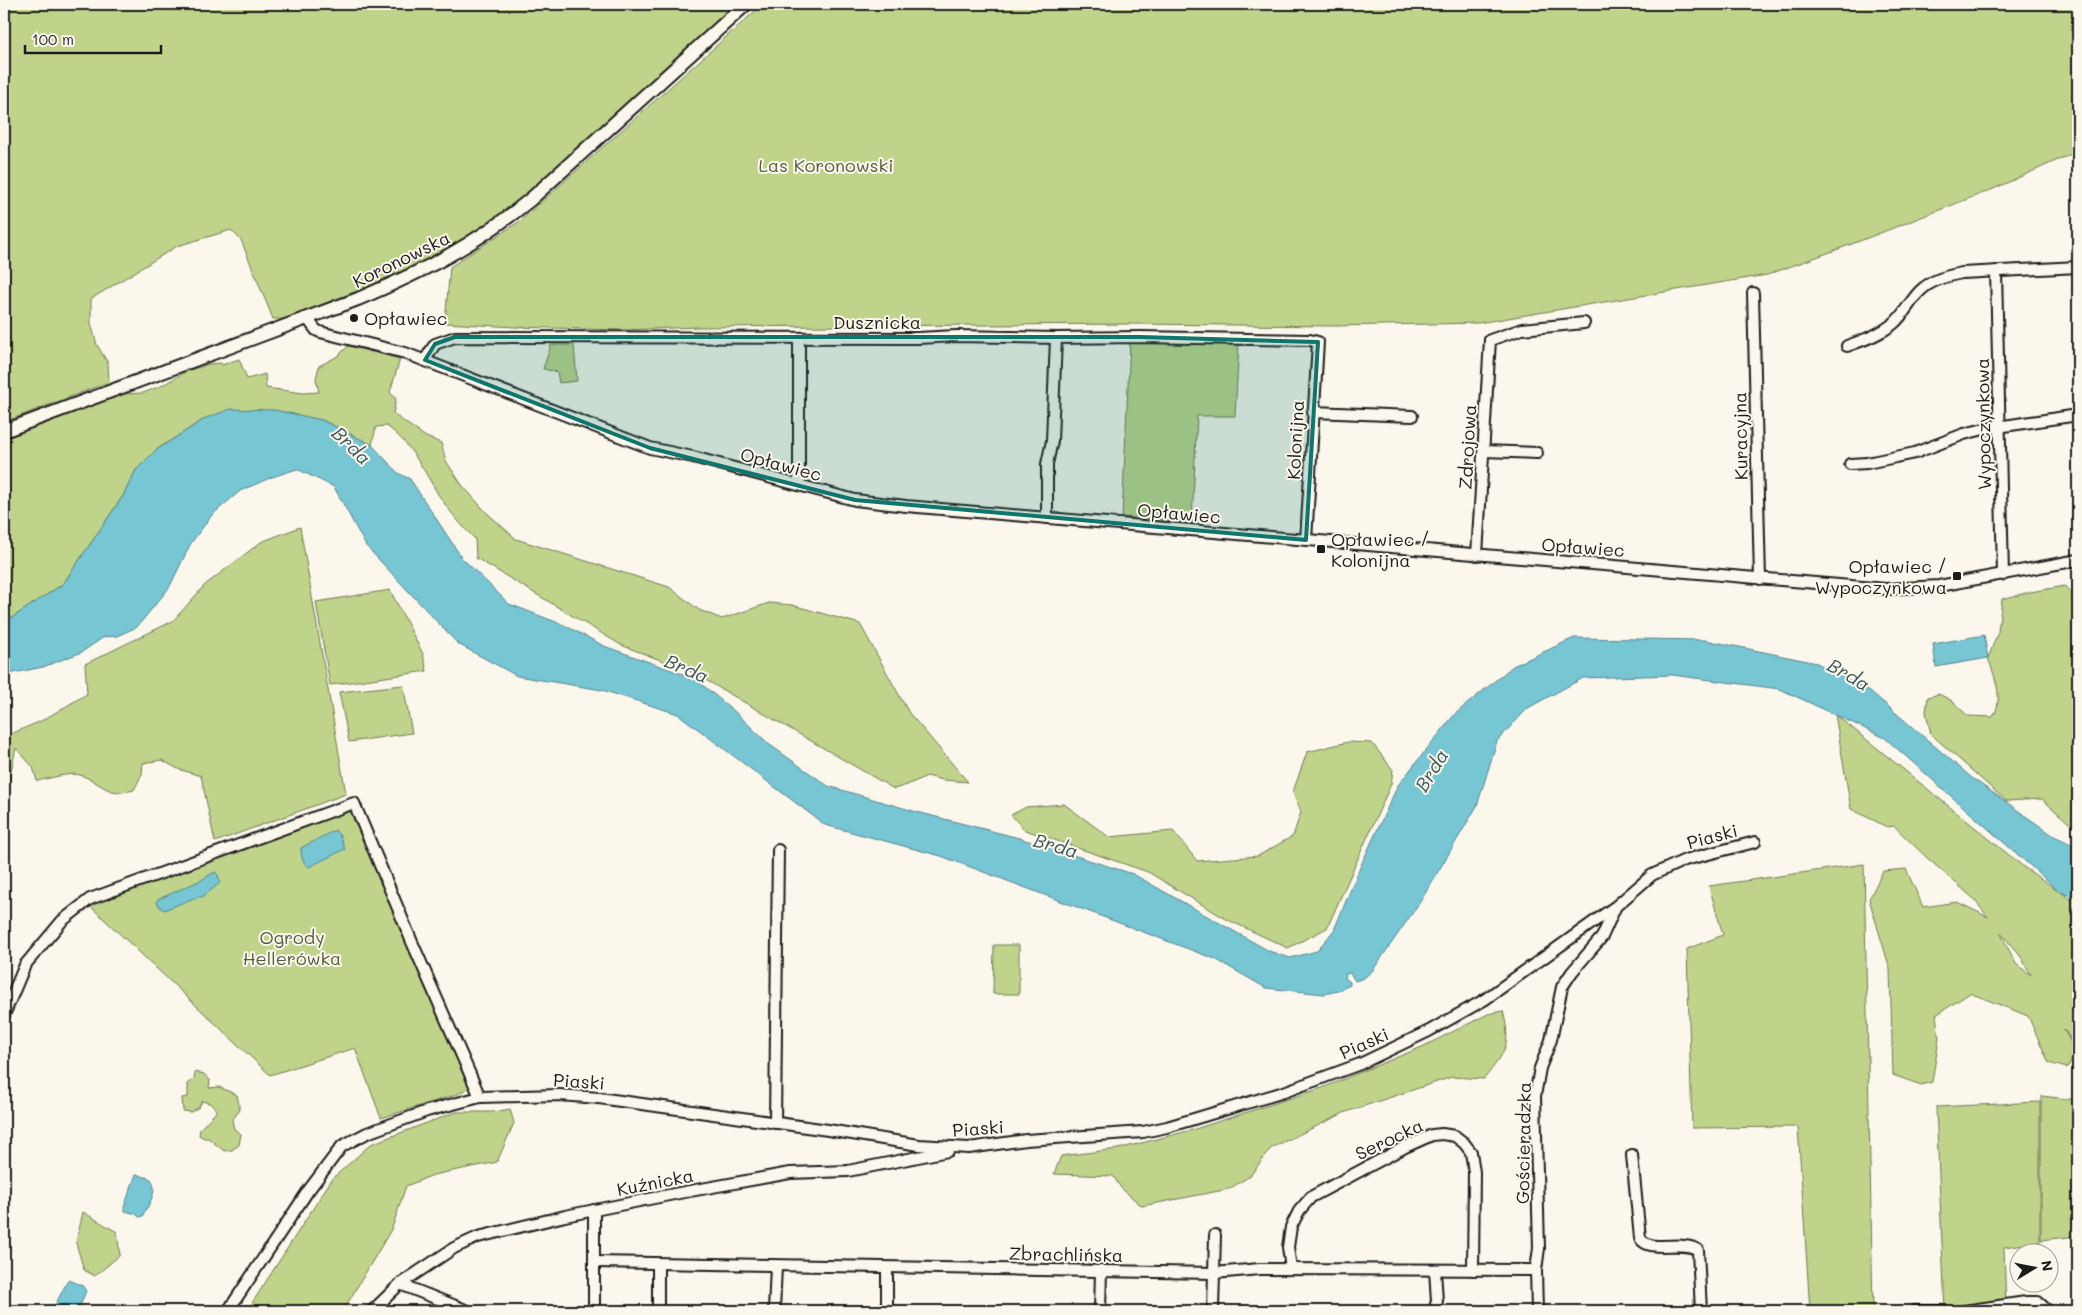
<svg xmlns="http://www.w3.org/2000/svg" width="2082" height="1315" font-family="Mali,sans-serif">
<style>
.green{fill:#bfd48a;stroke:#6e7853;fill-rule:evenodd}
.water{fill:#77c6d4;stroke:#53828a}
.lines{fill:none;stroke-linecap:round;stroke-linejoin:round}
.minor-casing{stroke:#1c1c1c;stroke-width:14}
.major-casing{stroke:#1c1c1c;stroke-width:16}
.minor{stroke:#fbf7ec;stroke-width:10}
.major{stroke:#fbf7ec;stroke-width:12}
.marked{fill:#0f766e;fill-opacity:0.2;stroke:#0f766e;stroke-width:4;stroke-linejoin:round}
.poi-dot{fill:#1c1c1c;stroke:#fbf7ec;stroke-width:2}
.labels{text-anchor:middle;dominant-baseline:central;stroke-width:4;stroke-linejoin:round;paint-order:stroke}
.park-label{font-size:18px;fill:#555c42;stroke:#fbf7ec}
.street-label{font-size:18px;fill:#1c1c1c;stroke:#fbf7ec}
.poi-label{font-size:18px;fill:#1c1c1c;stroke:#fbf7ec;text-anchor:start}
.water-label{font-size:19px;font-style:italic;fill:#3c585c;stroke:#fbf7ec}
</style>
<rect width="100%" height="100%" fill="#fbf7ec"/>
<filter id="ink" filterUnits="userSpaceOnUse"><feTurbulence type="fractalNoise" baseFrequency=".02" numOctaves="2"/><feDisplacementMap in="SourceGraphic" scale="10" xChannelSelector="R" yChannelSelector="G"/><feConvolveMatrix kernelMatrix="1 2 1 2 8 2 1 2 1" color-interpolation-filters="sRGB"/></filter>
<g filter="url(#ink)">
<g class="green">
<polygon points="4,4 736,4 528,194 467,239 404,273 285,319 273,319 241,240 231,230 177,246 91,299 91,323 97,345 108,363 109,382 4,422"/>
<polygon points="763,4 2078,4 2078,151 1991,190 1844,247 1767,275 1478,323 1335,326 1133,324 699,327 622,330 515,327 445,323 450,267 520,221"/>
<polygon points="1130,341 1239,344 1235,416 1197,416 1192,522 1122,517"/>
<polygon points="551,345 574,345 577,381 559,383 557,372 543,369"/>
<path d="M348 346 400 359 390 392 396 399 393 414 426 437 441 443 446 461 462 485 486 512 516 539 669 587 699 610 722 619 769 603 792 605 860 624 909 713 968 782 943 780 927 776 907 785 894 789 692 672 621 645 476 558 475 539C461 525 449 511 438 494 423 469 411 444 387 426L376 427 372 445 322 420 206 418 156 450 136 470 123 496 63 584 4 623V438L122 394 143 393 161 386 187 371 209 364 221 363 222 365 239 359 247 379 265 374 266 388 303 393 319 392 316 379 319 366 338 356Z"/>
<path d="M300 527 346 794 215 842 201 776 178 769 162 760 143 763 142 774 134 790C105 797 104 783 80 775 70 772 47 779 37 781L33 767 16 748 4 805V737L41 721 87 694 85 664 173 621 205 585 261 542Z"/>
<path d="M2065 586 2078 603V831L2042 799 2006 801 1931 734 1926 712 1928 697 1939 694 1952 701 1968 716 1993 717C2004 699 1995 677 1988 658L1998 632 2002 599 2030 592Z"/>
<polygon points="390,590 423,654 427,671 330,685 316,602"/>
<polygon points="403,685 412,733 349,742 339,692"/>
<path d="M1835 714 2025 868 2078 904V1052L2064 1029 2076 1053 2067 1068 2049 1063 2028 1016 1970 993 1936 1015 1939 1039 1932 1082 1921 1085 1893 1075 1890 969 1869 899 1883 871 1906 869 1923 907 1957 902 1988 917 1973 898 1926 857 1894 826 1887 827 1851 809ZM2000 932 2021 957 2031 975 2016 964Z"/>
<polygon points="1348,742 1372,743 1393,770 1391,784 1327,928 1288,948 1226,919 1148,872 1025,830 1011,815 1026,807 1064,804 1109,837 1173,831 1197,861 1258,856 1293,836 1301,812 1293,792 1307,752"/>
<polygon points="351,810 470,1087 458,1094 381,1118 355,1048 270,1075 88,904"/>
<polygon points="1864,864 1873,1311 1810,1311 1798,1127 1692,1128 1687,949 1723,935 1709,886"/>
<polygon points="994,945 1019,945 1019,994 993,994"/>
<path d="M1503 1011C1512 1046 1505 1052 1484 1079L1452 1077 1346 1112 1271 1148 1250 1176 1229 1189 1142 1206 1121 1188 1113 1176 1054 1174 1061 1156 1118 1149 1192 1130 1322 1088 1422 1047 1488 1014Z"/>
<path d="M195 1072 204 1074 210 1080 209 1088 219 1087 237 1095 240 1110 232 1120 234 1129 241 1134 239 1145 232 1150 224 1151 208 1138H204L199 1135 200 1129 216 1112C215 1104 209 1103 202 1101L199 1107 191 1112 183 1111 182 1098 188 1097V1084L194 1079Z"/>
<polygon points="2041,1096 2078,1100 2078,1236 2041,1240"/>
<polygon points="2040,1102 2040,1242 2004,1247 2006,1311 1945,1311 1936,1107"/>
<polygon points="510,1109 514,1123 497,1162 433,1175 406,1186 392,1228 343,1311 247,1311 332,1179 371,1144 456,1112 493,1112"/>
<polygon points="83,1212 117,1232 120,1255 95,1276 84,1270 76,1243"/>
</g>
<g class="water">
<polygon points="231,409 275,410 322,420 372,445 398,473 410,479 462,558 509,604 564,625 604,646 694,678 734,711 770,745 828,786 917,812 1019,838 1133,874 1269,951 1290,958 1317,951 1334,930 1361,865 1398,785 1455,714 1513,666 1574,638 1705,640 1817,663 1870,691 1972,778 2054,836 2078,847 2078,900 2059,891 1885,738 1780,689 1672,675 1583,678 1528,708 1497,741 1477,806 1420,902 1373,970 1364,978 1355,981 1350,973 1346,974 1345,978 1350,982 1350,985 1338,991 1324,994 1266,988 1215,959 941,856 825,825 678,714 602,690 517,676 458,644 366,546 334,487 297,469 272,477 240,491 212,515 191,543 169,588 137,627 117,636 104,637 82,652 43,667 4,675 4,623 63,584 123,496 136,470 156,450 206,418"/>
<polygon points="1984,635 1988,658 1936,667 1933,644"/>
<path d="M335 830 340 836 345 849 309 867C302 862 301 856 301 848Z"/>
<polygon points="215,872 218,875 220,883 202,897 197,897 164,910 160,907 156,901 159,899 201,880"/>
<path d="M136 1174 151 1179C159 1191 148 1205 143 1216L139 1217 136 1214 125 1211 124 1207Z"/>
<polygon points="68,1280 82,1285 86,1291 78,1311 52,1311"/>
</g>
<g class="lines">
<defs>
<g id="minor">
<polyline points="1996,271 2003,575"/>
<polyline points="1753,293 1760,579"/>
<polyline points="307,318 316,330 320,332 405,353 650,448 693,457 855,500 906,506 1886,589 1939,586 2078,560"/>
<polyline points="799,338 799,485"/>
<path d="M1847 346C1863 340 1879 335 1893 324 1904 315 1910 301 1920 291 1931 280 1947 276 1962 273L2078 267"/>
<polyline points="425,360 435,344 455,337 918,338 956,336 1056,338"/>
<polyline points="1313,412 1412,416"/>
<polyline points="1484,451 1537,453"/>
<polyline points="1850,464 1867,463 1915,453 1964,434 1984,429 2078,415"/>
<polyline points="1047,518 1047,464 1052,441 1056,338 1140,337 1310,340 1318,342 1306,540"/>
<polyline points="1477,555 1490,340 1522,329 1584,323"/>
<polyline points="4,1015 25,965 62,921 90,899 354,803 412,942 480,1097"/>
<polyline points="775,1123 778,850"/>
<path d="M1632 1155 1640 1238C1650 1254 1682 1239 1698 1250L1701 1311"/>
<polyline points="594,1210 594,1311"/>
<polyline points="595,1262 1214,1273 1260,1269 1536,1270"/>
<polyline points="1291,1269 1288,1247 1291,1227 1299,1211 1311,1197 1405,1147 1432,1135 1442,1134 1455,1136 1464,1143 1471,1152 1474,1172 1473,1270"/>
<polyline points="400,1284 468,1311"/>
<polyline points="228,1311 308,1191 342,1146 367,1133 427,1111 480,1097 559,1095 599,1098 828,1130 919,1145 969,1148 1026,1140 1143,1132 1167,1127 1284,1092 1360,1064 1429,1031 1484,1000 1616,906 1652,875 1685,860 1755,842"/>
<polyline points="372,1311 400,1284 454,1248 478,1237 565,1216 679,1193 790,1173 848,1171 948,1151"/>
<polyline points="658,1311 658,1264"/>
<polyline points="774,1311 776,1266"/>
<polyline points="887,1311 887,1268"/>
<polyline points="1100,1311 1101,1270"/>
<polyline points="1213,1311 1215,1235"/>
<polyline points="1434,1311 1437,1301 1435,1270"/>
<polyline points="1537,1311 1536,1270 1539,1248 1535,1096 1540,1068 1551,1040 1562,987 1572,972 1602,937 1615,908"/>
<polyline points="1915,1311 1940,1311"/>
<polyline points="1964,1311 2026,1302 2038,1302 2048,1311"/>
</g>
<path id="major" d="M4 431 358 299C424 271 475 245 531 199L746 4"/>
</defs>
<use href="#minor" class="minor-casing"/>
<use href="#major" class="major-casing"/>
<use href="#minor" class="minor"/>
<use href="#major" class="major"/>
</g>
</g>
<path class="marked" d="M455 337H1140L1318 342 1306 540 855 500 650 448 425 360 435 344Z"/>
<g class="poi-dot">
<circle cx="354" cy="318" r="5"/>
<rect x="1316" y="544" width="10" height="10" rx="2.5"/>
<rect x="1952" y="571" width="10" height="10" rx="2.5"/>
</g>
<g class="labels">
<g class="park-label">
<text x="826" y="165">Las Koronowski</text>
<text x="292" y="937">Ogrody<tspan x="292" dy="21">Hellerówka</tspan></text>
</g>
<g class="street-label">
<text transform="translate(401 259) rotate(-26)">Koronowska</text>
<text x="877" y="322">Dusznicka</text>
<text transform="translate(1983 424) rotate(-91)">Wypoczynkowa</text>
<text transform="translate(1740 436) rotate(-91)">Kuracyjna</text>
<text transform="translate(1295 440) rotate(-87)">Kolonijna</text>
<text transform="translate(1467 447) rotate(-87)">Zdrojowa</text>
<text transform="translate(781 464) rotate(15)">Opławiec</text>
<text transform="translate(1179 513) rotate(5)">Opławiec</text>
<text transform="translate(1583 547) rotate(4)">Opławiec</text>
<text transform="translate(1712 836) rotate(-15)">Piaski</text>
<text transform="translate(1364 1043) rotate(-24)">Piaski</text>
<text transform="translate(579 1081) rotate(4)">Piaski</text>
<text transform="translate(978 1128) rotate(-4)">Piaski</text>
<text transform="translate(1389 1139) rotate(-25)">Serocka</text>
<text transform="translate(1523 1143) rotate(-89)">Gościeradzka</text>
<text transform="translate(655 1182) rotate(-11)">Kuźnicka</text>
<text transform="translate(1066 1254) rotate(1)">Zbrachlińska</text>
</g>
<g class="poi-label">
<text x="364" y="318">Opławiec</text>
<text x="1331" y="539">Opławiec /<tspan x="1331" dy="21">Kolonijna</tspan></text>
<text x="1947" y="566" text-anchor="end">Opławiec /<tspan x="1947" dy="21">Wypoczynkowa</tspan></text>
</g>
<g class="water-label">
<text transform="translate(352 445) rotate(44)">Brda</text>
<text transform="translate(687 668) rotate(23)">Brda</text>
<text transform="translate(1849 674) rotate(30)">Brda</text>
<text transform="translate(1431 770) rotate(-58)">Brda</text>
<text transform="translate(1056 845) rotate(16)">Brda</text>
</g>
</g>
<rect width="2082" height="1315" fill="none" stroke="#fbf7ec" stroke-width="20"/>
<rect x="10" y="10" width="2062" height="1295" fill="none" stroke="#1c1c1c" stroke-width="2" filter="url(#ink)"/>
<g transform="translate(2034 1268) rotate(80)"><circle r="24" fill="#fbf7ec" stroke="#a29f99"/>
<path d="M0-4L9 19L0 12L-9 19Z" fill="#1c1c1c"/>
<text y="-8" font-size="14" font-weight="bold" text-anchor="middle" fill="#1c1c1c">N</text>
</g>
<path d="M25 45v8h136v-8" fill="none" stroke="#1c1c1c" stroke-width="2.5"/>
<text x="32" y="45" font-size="15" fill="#1c1c1c" stroke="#fbf7ec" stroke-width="4" paint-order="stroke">100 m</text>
</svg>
